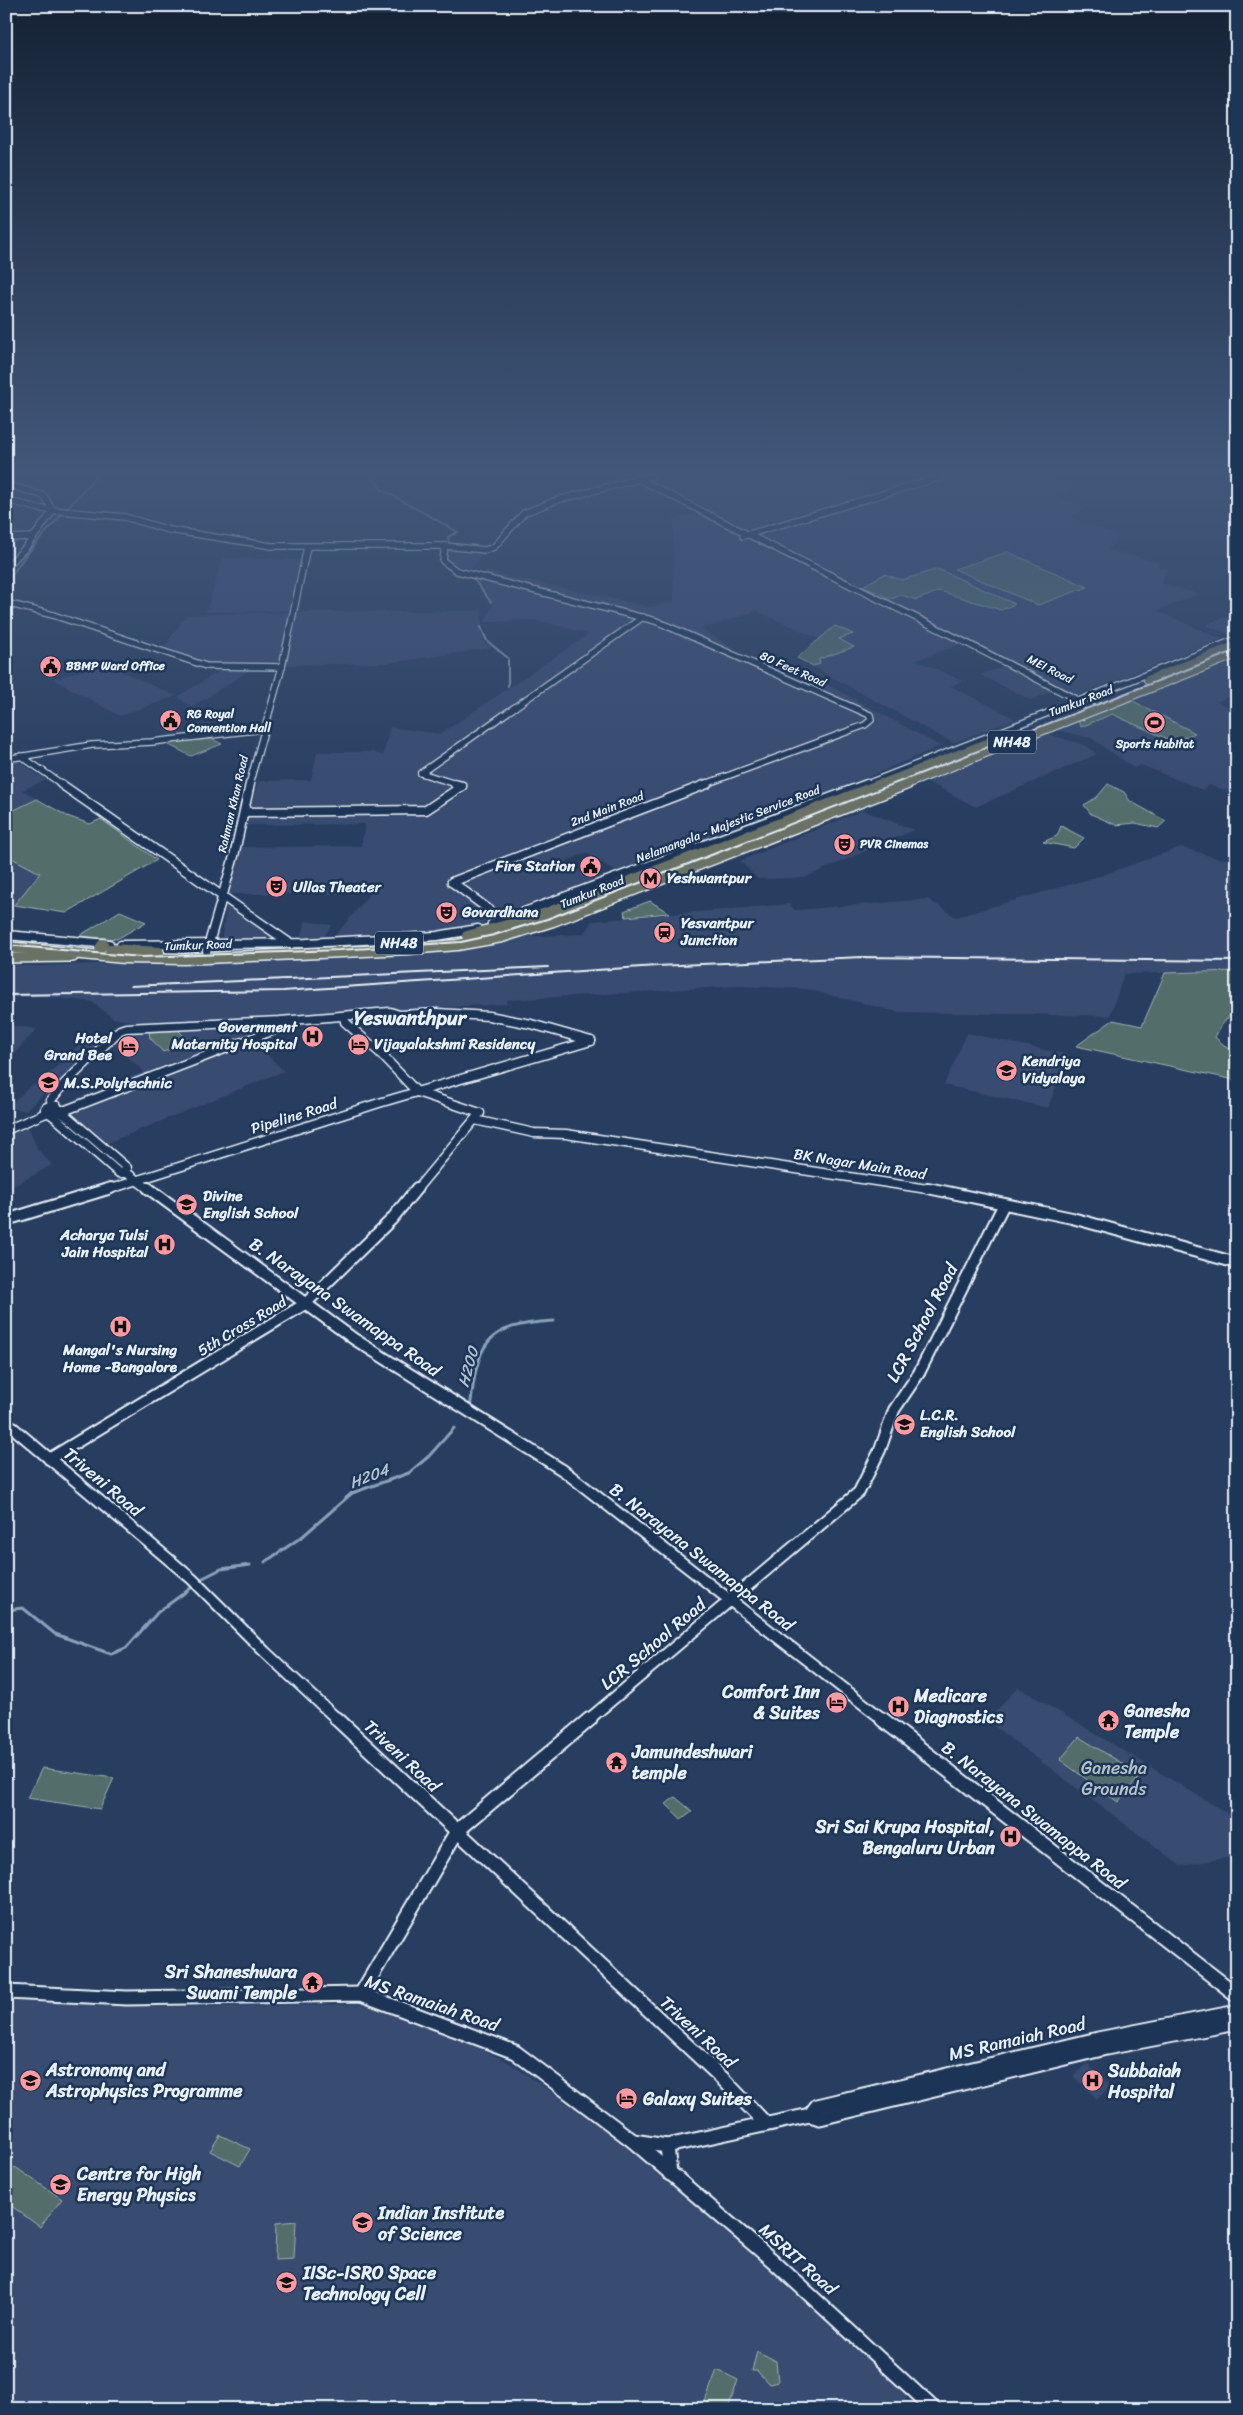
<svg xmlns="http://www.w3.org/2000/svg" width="1243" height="2415" font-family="Sriracha,sans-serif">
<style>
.built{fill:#374b6f}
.green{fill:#536e6b;stroke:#9eb0b2}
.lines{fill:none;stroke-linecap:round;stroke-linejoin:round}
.stream-far1{stroke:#89a2ba;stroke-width:2}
.stream{stroke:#89a2ba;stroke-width:3}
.secondary-far3-casing{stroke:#e8f1f8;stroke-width:8}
.secondary-far2-casing{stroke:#e8f1f8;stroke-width:11}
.secondary-far1-casing{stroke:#e8f1f8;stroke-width:14}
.secondary-casing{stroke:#e8f1f8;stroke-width:17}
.primary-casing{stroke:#e8f1f8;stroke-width:12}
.highway-far1-casing{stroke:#e8f1f8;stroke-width:10}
.highway-casing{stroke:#e8f1f8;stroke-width:13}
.secondary-far3{stroke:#1d3557;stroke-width:5.5}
.secondary-far2{stroke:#1d3557;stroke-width:8}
.secondary-far1{stroke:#1d3557;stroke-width:10}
.secondary{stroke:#1d3557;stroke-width:13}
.primary{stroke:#6b7165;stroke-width:9}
.highway-far1{stroke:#6b7165;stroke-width:8}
.highway{stroke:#6b7165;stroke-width:10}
.rail{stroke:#e8f1f8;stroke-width:2}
.labels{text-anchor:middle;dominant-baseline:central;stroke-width:5;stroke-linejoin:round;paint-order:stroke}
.far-poi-label{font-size:12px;font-weight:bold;fill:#e8f1f8;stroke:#1d3557;text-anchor:start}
.far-street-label{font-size:12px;fill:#e8f1f8;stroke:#1d3557}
.shield{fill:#1d3557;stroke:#abb9c8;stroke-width:1}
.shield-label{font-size:14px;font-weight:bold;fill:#e8f1f8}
.poi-label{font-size:15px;font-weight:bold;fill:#e8f1f8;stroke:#1d3557;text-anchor:start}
.street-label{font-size:15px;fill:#e8f1f8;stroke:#1d3557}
.water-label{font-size:16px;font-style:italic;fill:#b1c3d4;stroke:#1d3557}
.near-street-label{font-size:18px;fill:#e8f1f8;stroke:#1d3557}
.near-poi-label{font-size:18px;font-weight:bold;fill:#e8f1f8;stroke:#1d3557;text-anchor:start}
.near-park-label{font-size:18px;fill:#b4c3c7;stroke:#1d3557}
.district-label{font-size:20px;font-weight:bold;fill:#e8f1f8;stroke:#1d3557}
</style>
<rect width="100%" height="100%" fill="#273e61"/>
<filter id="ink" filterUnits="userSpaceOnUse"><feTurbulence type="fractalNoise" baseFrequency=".02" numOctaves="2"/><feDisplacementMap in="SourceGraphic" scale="10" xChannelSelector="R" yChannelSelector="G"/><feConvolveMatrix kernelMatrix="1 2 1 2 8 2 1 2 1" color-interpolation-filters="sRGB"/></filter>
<g filter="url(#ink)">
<g class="built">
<polygon points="660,476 840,476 885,496 949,476 1043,476 1076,486 1058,498 1087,508 1070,517 1119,536 1108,550 1159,562 1158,567 1167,569 1161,583 1198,594 1157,611 1222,639 1071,698 1055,690 1031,700 980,675 1004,666 962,644 916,660 963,681 950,686 1016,719 953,743 797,658 819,639 757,611 702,629 744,656 789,677 823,682 940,746 854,783 742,823 616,872 587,853 566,861 594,881 475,926 424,933 334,937 374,889 350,885 341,894 229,894 241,847 361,846 365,824 247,825 250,813 303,813 305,807 251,807 258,781 311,780 317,752 373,752 383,756 390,727 440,734 589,634 537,620 485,622 493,602 476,579 485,571 650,607 674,602 673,520 708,509 646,479"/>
<polygon points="448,549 485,553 471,568 464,568 446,560"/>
<polygon points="223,558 304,560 290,611 206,612"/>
<polygon points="481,611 483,641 491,648 389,663 287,665 296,612"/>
<polygon points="291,612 280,666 218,667 163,649 186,615"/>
<polygon points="1230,615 1237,618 1237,633 1231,635 1205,625"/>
<polygon points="1237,658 1237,693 1216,702 1237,709 1237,794 1209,785 1203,790 1141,765 1134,768 1091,738 1057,730 1129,699"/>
<polygon points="104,665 125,673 176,696 120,716 53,679"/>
<polygon points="253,668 192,707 177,697 223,669"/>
<polygon points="1048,734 1087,746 1097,754 976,807 926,781"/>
<polygon points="16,760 46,780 22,790 67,816 90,824 101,819 157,860 66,913 14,905 6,916 6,761"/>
<polygon points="863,810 914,830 804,878 758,879 740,861"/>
<polygon points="1181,847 1217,858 1237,860 1237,971 1124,974 1110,1016 897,1012 806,989 739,986 507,1000 507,1004 141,1023 113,1018 92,1002 41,996 6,998 6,964 38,966 211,960 514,937 583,934 592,921 789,904 795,910 928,899 956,917 1103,875"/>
<polygon points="227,903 285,942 221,942"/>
<polygon points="305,921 332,925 322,939 300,939"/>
<polygon points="282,1022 253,1041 284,1071 100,1146 64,1104 144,1072 115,1046 130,1031 178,1030"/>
<polygon points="6,1025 37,1029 10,1058 6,1057"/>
<polygon points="967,1033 1068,1055 1048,1108 944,1085"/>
<polygon points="87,1038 100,1041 53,1086 40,1082"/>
<polygon points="33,1084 50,1088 25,1111 7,1107"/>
<polygon points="28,1126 37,1148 52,1165 6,1190 6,1135"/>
<polygon points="1018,1687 1237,1819 1237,1856 1181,1866 987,1721"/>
<polygon points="6,2001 168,2007 361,2004 458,2038 508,2062 621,2140 670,2180 908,2393 901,2409 6,2409"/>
<polygon points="1087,2063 1111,2087 1097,2099 1073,2076"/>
</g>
<g class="green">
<polygon points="1008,552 1088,587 1038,605 954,569"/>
<polygon points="938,569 1015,604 1001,610 940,591 916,600 902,595 891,599 863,586 884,574 902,580"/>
<polygon points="835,626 853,634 839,639 854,647 819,659 820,664 813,666 797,658"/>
<polygon points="1129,699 1195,733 1174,742 1112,714 1081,727 1078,721"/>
<polygon points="212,739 222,744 191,756 165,743"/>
<polygon points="1108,784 1124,792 1130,801 1166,821 1158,828 1135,823 1116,825 1091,814 1084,805 1097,797"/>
<polygon points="37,799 67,816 90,824 101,819 157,860 66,913 14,905 40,873 6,855 6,814"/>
<polygon points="1061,826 1084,838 1074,848 1043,842 1057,836"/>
<polygon points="650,901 669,913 626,917 624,911"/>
<polygon points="120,911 146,922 117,939 79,936"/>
<polygon points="1237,971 1237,1007 1221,1026 1215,1037 1237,1057 1235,1080 1076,1046 1113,1020 1142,1026 1165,973"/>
<polygon points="178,1030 190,1042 163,1052 150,1038 149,1031"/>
<polygon points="1079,1737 1141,1775 1118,1802 1060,1760"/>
<polygon points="42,1768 114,1778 100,1809 27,1798"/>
<polygon points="675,1797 692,1811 681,1819 666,1804"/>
<polygon points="220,2135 250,2149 240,2166 210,2151"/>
<polygon points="15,2167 62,2199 40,2227 6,2202 6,2177"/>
<polygon points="296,2221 294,2259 275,2260 276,2223"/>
<polygon points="757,2351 776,2361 778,2382 769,2384 757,2371 752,2371"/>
<polygon points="717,2370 738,2380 728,2409 702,2409"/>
</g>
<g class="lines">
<g class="stream-far1">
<polyline points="372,476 381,489 458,532 448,537 449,545"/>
<polyline points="472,577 491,602"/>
<polyline points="6,583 25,556 96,476"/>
<polyline points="481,627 487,641 508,658"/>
<polyline points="508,660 508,686"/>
</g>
<g class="stream">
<path d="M470 1409C478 1343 483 1325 554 1321"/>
<polyline points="265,1562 303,1536 352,1493 409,1473 429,1456 454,1428"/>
<polyline points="203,1578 221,1569 250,1565"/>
<polyline points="6,1610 23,1608 55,1634 111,1654 126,1648 158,1612 191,1588"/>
</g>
<defs>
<g id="secondary-far3">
<path d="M637 478C788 557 944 628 1094 709"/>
<polyline points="6,484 44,496 53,511"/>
<polyline points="6,500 41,509 125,517 169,530 272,546 445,546 485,550 494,547 524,513 557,500 652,476"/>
<polyline points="743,536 944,476"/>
<polyline points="6,538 34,537"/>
<polyline points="445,546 443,561 457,571 656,621 870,715 871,720 865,725 703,785"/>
<polyline points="6,568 27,546 53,511"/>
<polyline points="6,603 53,615 206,666 282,667"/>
<polyline points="21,756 63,785"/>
<polyline points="6,759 92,745 152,742 264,729"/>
<polyline points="421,773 643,617"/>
<polyline points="421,773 459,785"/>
<polyline points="249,785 282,667 307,547"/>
<polyline points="864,785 1237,639"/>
</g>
<g id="secondary-far2">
<polyline points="61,784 291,944"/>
<polyline points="455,784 462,786"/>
<polyline points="245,812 426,810 462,786"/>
<polyline points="452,882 707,784"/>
<polyline points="452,882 504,921"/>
<polyline points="492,924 867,784"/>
<polyline points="6,935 109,944"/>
<polyline points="121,945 306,943 437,936 478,929"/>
<polyline points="207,950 234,856 250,784"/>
<polyline points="344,1017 345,1022 379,1052 417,1092 480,1113 416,1190"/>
<polyline points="51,1100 64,1084 120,1030 126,1028 280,1021 390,1012 399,1015 437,1013 489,1016 531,1024 591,1041"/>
<polygon points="51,1105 57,1106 58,1110 51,1114 45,1112 45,1108"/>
<polyline points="58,1110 66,1110 292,1023"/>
<polyline points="58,1111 68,1117 127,1168 127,1173"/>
<polyline points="51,1114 119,1173 127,1173 150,1190"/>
<polyline points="475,1120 534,1133 566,1134 934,1190"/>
<polyline points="6,1130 46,1113"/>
<polyline points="107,1190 379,1103 591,1041"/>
</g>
<g id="secondary-far1">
<polyline points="148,1188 354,1339 564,1471 884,1720"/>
<polyline points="928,1188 1072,1218 1237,1263"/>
<polyline points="6,1220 111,1188"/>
<polyline points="6,1422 192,1579 265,1652 338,1720"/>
<polyline points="49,1459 305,1304 391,1220 417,1188"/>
<polyline points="588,1720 859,1492 880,1450 894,1410 919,1373 1004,1204"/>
</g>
<g id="secondary">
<polyline points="337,1719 723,2079 766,2124"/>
<polyline points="882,1719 1237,1995"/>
<polyline points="6,1992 127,1998 361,1994 515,2052 633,2141 772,2260 934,2409"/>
<polyline points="361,1994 457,1831 590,1719"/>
<polyline points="810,2115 817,2106 1098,2039 1237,2012"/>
<polyline points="633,2141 667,2146 810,2115 820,2118 1106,2048 1237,2023"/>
<polyline points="667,2146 670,2174"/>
</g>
<polyline id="primary" points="6,958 73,957"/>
<g id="highway-far1">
<polyline points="1148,680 1237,645"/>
<polyline points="878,785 1005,736"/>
<polyline points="904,785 1237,654"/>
</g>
<g id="highway">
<polyline points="467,936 539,916 881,784"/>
<polyline points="6,947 124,958 184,959 409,949 457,945 502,937 553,921 907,784"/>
<polyline points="100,948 103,944"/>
<polyline points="110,949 159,952"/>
</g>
</defs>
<use href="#secondary-far3" class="secondary-far3-casing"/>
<use href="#secondary-far2" class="secondary-far2-casing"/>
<use href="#secondary-far1" class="secondary-far1-casing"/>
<use href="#secondary" class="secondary-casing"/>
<use href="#primary" class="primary-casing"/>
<use href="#highway-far1" class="highway-far1-casing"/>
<use href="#highway" class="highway-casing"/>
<use href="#secondary-far3" class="secondary-far3"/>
<use href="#secondary-far2" class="secondary-far2"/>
<use href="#secondary-far1" class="secondary-far1"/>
<use href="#secondary" class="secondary"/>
<use href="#primary" class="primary"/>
<use href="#highway-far1" class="highway-far1"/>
<use href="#highway" class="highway"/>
<g class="rail">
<polyline points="6,945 141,957 339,950 461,942 494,935 547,919 1237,650"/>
<polyline points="131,986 548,967"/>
<polyline points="6,995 283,991 657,966 863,957 1237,961"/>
</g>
</g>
</g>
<linearGradient id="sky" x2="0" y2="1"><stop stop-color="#152235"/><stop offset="0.58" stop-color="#41587b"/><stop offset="1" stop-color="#41587b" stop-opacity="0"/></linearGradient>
<rect width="1243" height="814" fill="url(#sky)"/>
<defs>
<symbol id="civic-disc" viewBox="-11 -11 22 22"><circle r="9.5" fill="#ff9aa2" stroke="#1d3557"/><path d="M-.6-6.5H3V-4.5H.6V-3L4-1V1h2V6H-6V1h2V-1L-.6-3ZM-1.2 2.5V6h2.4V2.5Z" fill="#111"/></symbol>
<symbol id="stadium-disc" viewBox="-11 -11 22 22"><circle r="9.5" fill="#ff9aa2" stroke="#1d3557"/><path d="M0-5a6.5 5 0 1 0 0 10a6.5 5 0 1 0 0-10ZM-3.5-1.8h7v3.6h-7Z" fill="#111"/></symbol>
<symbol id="theatre-disc" viewBox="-11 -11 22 22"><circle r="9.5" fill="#ff9aa2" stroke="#1d3557"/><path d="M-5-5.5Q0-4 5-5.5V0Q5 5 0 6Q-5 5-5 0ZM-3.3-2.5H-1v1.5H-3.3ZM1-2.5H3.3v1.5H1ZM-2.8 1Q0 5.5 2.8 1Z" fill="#111"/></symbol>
<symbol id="metro-disc" viewBox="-11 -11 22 22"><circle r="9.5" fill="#ff9aa2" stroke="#1d3557"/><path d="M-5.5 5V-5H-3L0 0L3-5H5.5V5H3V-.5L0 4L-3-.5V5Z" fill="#111"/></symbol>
<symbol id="station-disc" viewBox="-11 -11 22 22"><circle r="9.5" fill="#ff9aa2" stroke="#1d3557"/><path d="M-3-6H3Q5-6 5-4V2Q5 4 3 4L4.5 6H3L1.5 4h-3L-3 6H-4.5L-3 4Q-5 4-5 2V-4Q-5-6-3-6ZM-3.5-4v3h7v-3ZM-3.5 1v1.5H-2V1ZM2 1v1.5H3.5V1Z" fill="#111"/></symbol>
<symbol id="hospital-disc" viewBox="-11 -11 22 22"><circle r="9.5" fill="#ff9aa2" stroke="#1d3557"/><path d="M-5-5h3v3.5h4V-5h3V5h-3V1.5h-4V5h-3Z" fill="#111"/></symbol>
<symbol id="hotel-disc" viewBox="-11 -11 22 22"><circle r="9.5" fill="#ff9aa2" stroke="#1d3557"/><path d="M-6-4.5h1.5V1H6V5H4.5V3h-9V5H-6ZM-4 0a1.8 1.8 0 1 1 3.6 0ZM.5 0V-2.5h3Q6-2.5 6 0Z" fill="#111"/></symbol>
<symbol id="school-disc" viewBox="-11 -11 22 22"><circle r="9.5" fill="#ff9aa2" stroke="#1d3557"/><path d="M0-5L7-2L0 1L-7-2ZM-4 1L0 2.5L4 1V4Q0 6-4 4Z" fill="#111"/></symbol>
<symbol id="university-disc" viewBox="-11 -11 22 22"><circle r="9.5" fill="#ff9aa2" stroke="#1d3557"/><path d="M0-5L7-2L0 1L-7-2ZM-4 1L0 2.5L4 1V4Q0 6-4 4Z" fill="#111"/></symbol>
<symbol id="temple-disc" viewBox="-11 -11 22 22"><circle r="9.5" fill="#ff9aa2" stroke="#1d3557"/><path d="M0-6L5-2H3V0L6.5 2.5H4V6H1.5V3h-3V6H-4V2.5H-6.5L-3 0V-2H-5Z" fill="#111"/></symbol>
</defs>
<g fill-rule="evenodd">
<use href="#civic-disc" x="38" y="654" width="25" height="25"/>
<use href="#civic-disc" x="158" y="708" width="25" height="25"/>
<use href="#stadium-disc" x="1142" y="710" width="25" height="25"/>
<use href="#theatre-disc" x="832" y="832" width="25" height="25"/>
<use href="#civic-disc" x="578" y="854" width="25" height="25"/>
<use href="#metro-disc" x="638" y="866" width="25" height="25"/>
<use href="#theatre-disc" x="264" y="874" width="25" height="25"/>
<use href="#theatre-disc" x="434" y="900" width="25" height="25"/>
<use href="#station-disc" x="652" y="920" width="25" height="25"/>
<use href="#hospital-disc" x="300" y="1024" width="25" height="25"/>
<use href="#hotel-disc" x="346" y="1032" width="25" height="25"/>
<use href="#hotel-disc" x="116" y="1034" width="25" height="25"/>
<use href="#school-disc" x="994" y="1058" width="25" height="25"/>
<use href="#university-disc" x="36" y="1070" width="25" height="25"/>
<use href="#school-disc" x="174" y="1192" width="25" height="25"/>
<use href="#hospital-disc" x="152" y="1232" width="25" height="25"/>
<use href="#hospital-disc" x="108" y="1314" width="25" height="25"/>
<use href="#school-disc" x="892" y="1412" width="25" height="25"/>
<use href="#hotel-disc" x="824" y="1690" width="25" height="25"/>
<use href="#hospital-disc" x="886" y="1694" width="25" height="25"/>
<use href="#temple-disc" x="1096" y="1708" width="25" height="25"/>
<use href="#temple-disc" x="604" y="1750" width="25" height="25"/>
<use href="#hospital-disc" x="998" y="1824" width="25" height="25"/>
<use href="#temple-disc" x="300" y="1970" width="25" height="25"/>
<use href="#university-disc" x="18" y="2068" width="25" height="25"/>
<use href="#hospital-disc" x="1080" y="2068" width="25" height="25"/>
<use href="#hotel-disc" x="614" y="2086" width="25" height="25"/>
<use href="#university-disc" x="48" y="2172" width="25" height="25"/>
<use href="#university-disc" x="350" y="2210" width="25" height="25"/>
<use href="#university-disc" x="274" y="2270" width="25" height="25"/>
</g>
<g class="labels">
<g class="far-poi-label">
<text x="66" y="666">BBMP Ward Office</text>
<text x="187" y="714">RG Royal<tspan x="187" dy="14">Convention Hall</tspan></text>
<text x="1155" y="744" text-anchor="middle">Sports Habitat</text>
<text x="860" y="844">PVR Cinemas</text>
</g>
<g class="far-street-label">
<text transform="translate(793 669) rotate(24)">80 Feet Road</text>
<text transform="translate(1050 669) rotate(27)">MEI Road</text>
<text transform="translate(1081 701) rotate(-21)">Tumkur Road</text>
<text transform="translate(233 804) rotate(-77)">Rahman Khan Road</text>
<text transform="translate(607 809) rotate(-21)">2nd Main Road</text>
<text transform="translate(728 824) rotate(-21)">Nelamangala - Majestic Service Road</text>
<text transform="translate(592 892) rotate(-22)">Tumkur Road</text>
<text transform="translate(198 945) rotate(-2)">Tumkur Road</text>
</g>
<g class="shield">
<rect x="988" y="730.5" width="48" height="23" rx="4"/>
<rect x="375" y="931.5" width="48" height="23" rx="4"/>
</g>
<g class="shield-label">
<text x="1012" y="742">NH48</text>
<text x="399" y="943">NH48</text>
</g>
<g class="poi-label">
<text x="575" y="866" text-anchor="end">Fire Station</text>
<text x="667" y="878">Yeshwantpur</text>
<text x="293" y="887">Ullas Theater</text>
<text x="462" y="912">Govardhana</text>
<text x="681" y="923">Yesvantpur<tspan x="681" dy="17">Junction</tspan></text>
<text x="297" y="1027" text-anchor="end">Government<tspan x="297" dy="17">Maternity Hospital</tspan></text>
<text x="112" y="1038" text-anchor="end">Hotel<tspan x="112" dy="17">Grand Bee</tspan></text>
<text x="374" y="1044">Vijayalakshmi Residency</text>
<text x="1022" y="1061">Kendriya<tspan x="1022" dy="17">Vidyalaya</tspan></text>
<text x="64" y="1083">M.S.Polytechnic</text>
<text x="203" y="1196">Divine<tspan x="203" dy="17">English School</tspan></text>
<text x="148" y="1235" text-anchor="end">Acharya Tulsi<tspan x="148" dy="17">Jain Hospital</tspan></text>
<text x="120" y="1350" text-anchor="middle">Mangal's Nursing<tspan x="120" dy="17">Home -Bangalore</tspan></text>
<text x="920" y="1415">L.C.R.<tspan x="920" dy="17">English School</tspan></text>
</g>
<g class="street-label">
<text transform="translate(294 1116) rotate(-17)">Pipeline Road</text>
<text transform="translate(860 1164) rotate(9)">BK Nagar Main Road</text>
<text transform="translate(242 1326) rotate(-31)">5th Cross Road</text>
</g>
<g class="water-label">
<text transform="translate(468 1367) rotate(-75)">H200</text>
<text transform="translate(369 1476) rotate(-21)">H204</text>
</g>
<g class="near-street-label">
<text transform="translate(345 1307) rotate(35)">B. Narayana Swamappa Road</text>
<text transform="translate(922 1323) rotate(-62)">LCR School Road</text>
<text transform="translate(103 1482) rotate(40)">Triveni Road</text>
<text transform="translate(702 1557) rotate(38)">B. Narayana Swamappa Road</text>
<text transform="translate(653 1644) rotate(-40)">LCR School Road</text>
<text transform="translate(402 1756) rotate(43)">Triveni Road</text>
<text transform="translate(1034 1815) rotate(38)">B. Narayana Swamappa Road</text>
<text transform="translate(432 2003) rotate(19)">MS Ramaiah Road</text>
<text transform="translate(698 2032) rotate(43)">Triveni Road</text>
<text transform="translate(1017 2039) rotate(-13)">MS Ramaiah Road</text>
<text transform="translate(798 2259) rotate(42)">MSRIT Road</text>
</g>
<g class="near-poi-label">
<text x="820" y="1692" text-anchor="end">Comfort Inn<tspan x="820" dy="21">&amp; Suites</tspan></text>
<text x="914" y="1696">Medicare<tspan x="914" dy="21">Diagnostics</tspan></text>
<text x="1124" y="1711">Ganesha<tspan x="1124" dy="21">Temple</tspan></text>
<text x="632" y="1752">Jamundeshwari<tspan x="632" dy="21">temple</tspan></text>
<text x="995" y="1827" text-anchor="end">Sri Sai Krupa Hospital,<tspan x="995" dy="21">Bengaluru Urban</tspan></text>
<text x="297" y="1972" text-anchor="end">Sri Shaneshwara<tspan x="297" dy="21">Swami Temple</tspan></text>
<text x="46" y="2070">Astronomy and<tspan x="46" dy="21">Astrophysics Programme</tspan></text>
<text x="1108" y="2071">Subbaiah<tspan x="1108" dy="21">Hospital</tspan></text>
<text x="643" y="2099">Galaxy Suites</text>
<text x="77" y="2174">Centre for High<tspan x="77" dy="21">Energy Physics</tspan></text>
<text x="378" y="2213">Indian Institute<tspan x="378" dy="21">of Science</tspan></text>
<text x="303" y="2273">IISc-ISRO Space<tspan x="303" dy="21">Technology Cell</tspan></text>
</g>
<g class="near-park-label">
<text x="1114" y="1768">Ganesha<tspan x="1114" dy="21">Grounds</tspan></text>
</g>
<g class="district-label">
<text x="410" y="1018">Yeswanthpur</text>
</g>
</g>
<rect width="1243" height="2415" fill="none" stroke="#1d3557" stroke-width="25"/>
<rect x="12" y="12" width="1218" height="2390" fill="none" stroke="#e8f1f8" stroke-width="2" filter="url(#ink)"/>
</svg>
